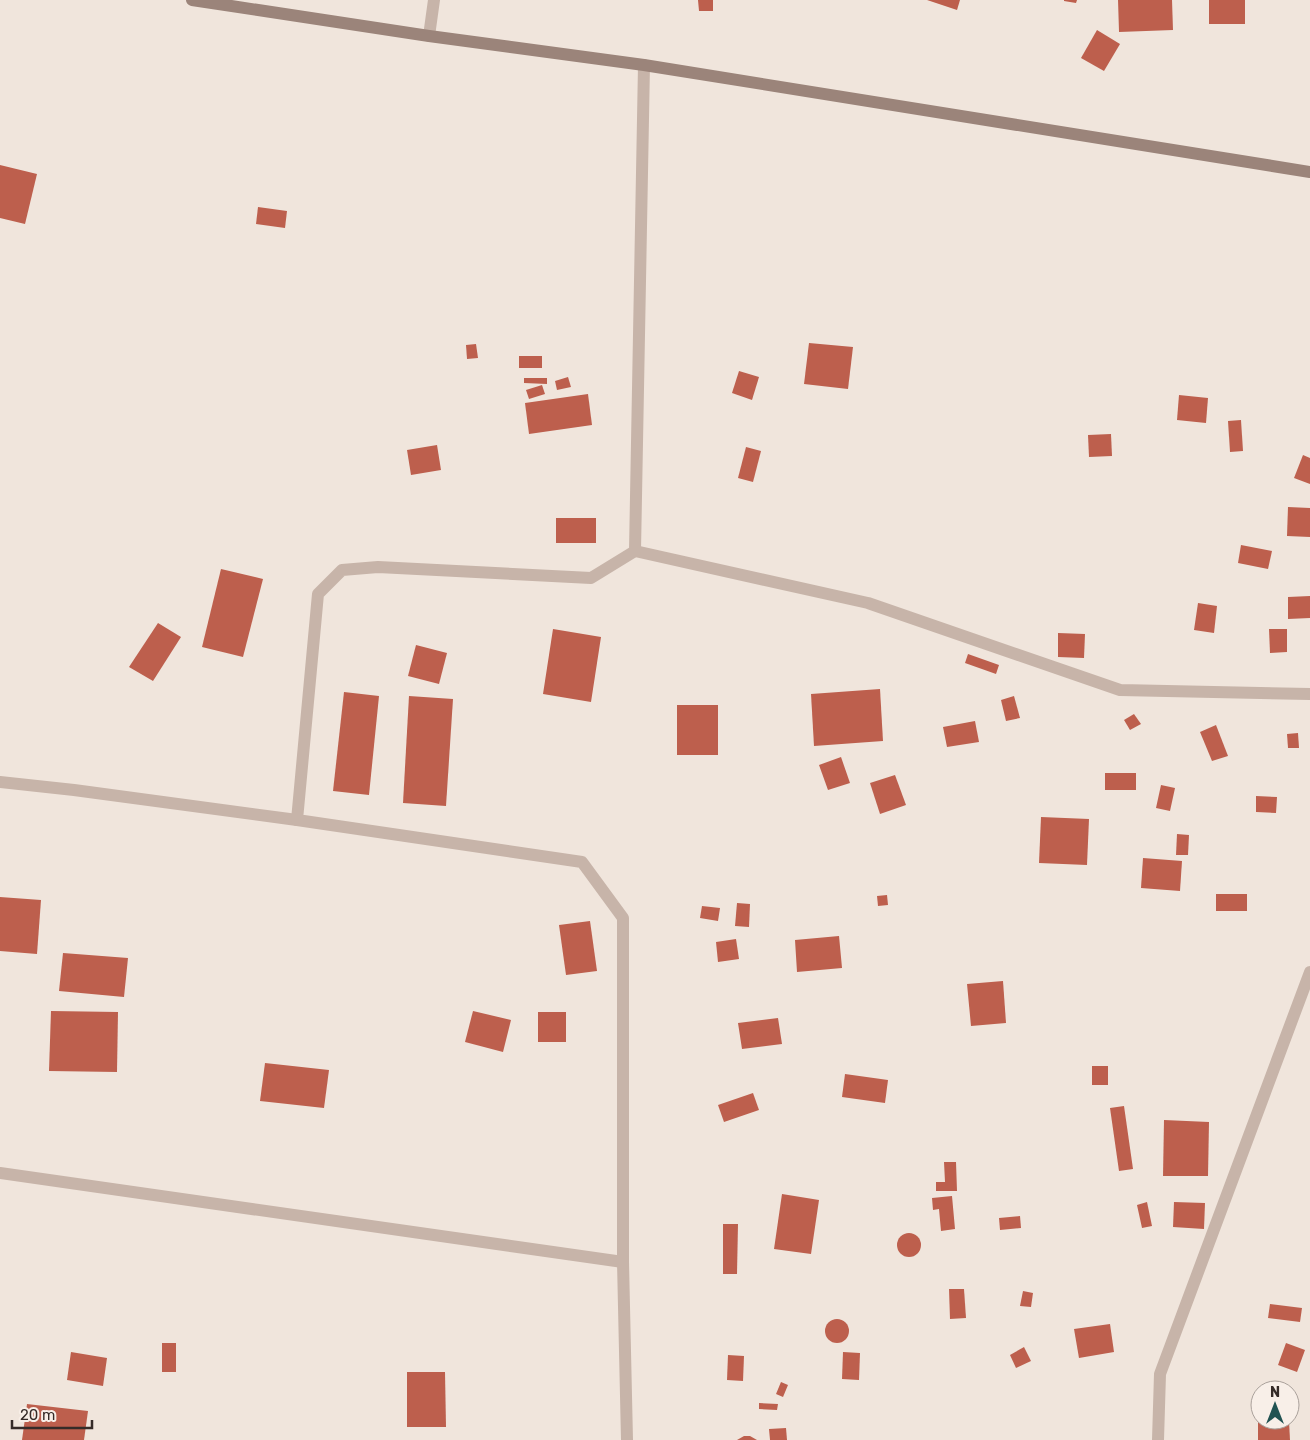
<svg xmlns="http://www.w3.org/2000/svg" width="1310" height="1440" font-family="Rubik,sans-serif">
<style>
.building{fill:#bd5f4d}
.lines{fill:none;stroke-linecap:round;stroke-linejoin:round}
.service{stroke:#c7b4a9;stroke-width:12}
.minor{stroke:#c7b4a9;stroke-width:12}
.secondary{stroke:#9b847a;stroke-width:12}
</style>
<rect width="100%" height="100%" fill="#f0e5dc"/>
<g class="building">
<polygon points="698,0 713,0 713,11 699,11"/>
<polygon points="927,0 960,0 957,10"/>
<polygon points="1064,0 1077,0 1076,3 1064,1"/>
<polygon points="1118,0 1172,0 1173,30 1119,32"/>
<rect x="1209" y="0" width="36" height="24"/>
<polygon points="1097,30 1120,44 1104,71 1081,58"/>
<polygon points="0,165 37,174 25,224 0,218"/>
<polygon points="258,207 287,211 285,228 256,224"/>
<polygon points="809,343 853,347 848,389 804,384"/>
<polygon points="476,344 478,358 467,359 466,345"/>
<rect x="519" y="356" width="23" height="12"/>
<polygon points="739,371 759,377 752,400 732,393"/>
<polygon points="568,377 571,387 557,390 555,381"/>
<polygon points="524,378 547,378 547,384 524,383"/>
<polygon points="542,385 545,394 529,399 526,390"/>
<polygon points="588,394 592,425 529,434 525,403"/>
<polygon points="1179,395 1208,398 1206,423 1177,420"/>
<polygon points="1241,420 1243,451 1230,452 1228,421"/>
<polygon points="1111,434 1112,456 1089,457 1088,435"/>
<polygon points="437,445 441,470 411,475 407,450"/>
<polygon points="746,447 761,451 753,482 738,478"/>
<polygon points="1303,455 1310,458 1310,484 1294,478"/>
<polygon points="1288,507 1310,508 1310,537 1287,536"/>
<rect x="556" y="518" width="40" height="25"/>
<polygon points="1241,545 1272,551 1268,569 1238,563"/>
<polygon points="221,569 263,579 243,657 202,647"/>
<polygon points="1310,596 1310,618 1288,619 1288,597"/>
<polygon points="1198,603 1217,606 1214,633 1194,630"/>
<polygon points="158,623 181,637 153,681 129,667"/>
<polygon points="553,629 601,637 591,702 543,694"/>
<polygon points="1269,629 1287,629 1287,652 1270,653"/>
<polygon points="1058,633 1085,634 1084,658 1058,657"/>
<polygon points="416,645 447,653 439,684 408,676"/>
<polygon points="968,654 999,665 996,674 965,663"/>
<polygon points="880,689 883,741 814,746 811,694"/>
<polygon points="344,692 379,696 369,795 333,791"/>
<polygon points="409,696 453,699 446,806 403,803"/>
<polygon points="1014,696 1020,718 1006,721 1001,700"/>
<rect x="677" y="705" width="41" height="50"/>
<polygon points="1134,714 1141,724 1130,730 1124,720"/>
<polygon points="975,721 979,742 947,747 943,727"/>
<polygon points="1216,725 1228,756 1212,761 1200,732"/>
<polygon points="1298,733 1299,748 1288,748 1287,734"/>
<polygon points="841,757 850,783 828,790 819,765"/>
<rect x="1105" y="773" width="31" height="17"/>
<polygon points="895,775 906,805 880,814 870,783"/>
<polygon points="1161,785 1175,788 1170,811 1156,808"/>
<polygon points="1256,796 1277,797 1276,813 1256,812"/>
<polygon points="1041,817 1089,819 1087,865 1039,863"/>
<polygon points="1177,834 1189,835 1188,855 1176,855"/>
<polygon points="1143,858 1182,861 1180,891 1141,888"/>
<rect x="1216" y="894" width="31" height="17"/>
<polygon points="887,895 888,905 878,906 877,896"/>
<polygon points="0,897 41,900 37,954 0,951"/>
<polygon points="737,903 750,904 749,927 735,926"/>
<polygon points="702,906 720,908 718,921 700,918"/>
<polygon points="590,921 597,971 566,975 559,925"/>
<polygon points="839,936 842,968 797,972 795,940"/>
<polygon points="736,939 739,959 718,962 716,942"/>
<polygon points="63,953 128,958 124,997 59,991"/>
<polygon points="1003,981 1006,1023 971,1026 967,984"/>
<polygon points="51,1011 118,1012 117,1072 49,1071"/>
<polygon points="473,1011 511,1020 503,1052 465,1042"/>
<rect x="538" y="1012" width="28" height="30"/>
<polygon points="778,1018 782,1044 742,1049 738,1023"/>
<polygon points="265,1063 329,1070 324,1108 260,1101"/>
<rect x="1092" y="1066" width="16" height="19"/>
<polygon points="845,1074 888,1080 885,1103 842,1097"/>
<polygon points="753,1093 759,1110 724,1122 718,1105"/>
<polygon points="1124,1106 1133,1169 1119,1171 1110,1108"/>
<polygon points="1164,1120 1209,1122 1208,1176 1163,1176"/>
<polygon points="944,1162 956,1162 957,1191 936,1191 936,1182 945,1182"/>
<polygon points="782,1194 819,1200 811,1254 774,1249"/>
<polygon points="952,1196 955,1229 941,1231 939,1209 933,1210 932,1198"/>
<polygon points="1147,1202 1152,1226 1142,1228 1137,1205"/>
<polygon points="1174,1202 1205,1203 1204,1229 1173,1227"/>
<polygon points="1020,1216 1021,1228 1000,1230 999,1218"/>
<polygon points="723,1224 738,1224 737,1274 723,1274"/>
<circle cx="909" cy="1245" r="12"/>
<polygon points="949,1289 964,1289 966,1318 950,1319"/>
<polygon points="1023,1291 1033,1293 1031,1307 1020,1306"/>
<polygon points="1270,1304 1302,1308 1300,1322 1268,1318"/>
<circle cx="837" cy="1331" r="12"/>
<polygon points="1110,1324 1114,1352 1079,1358 1074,1329"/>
<rect x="162" y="1343" width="14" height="29"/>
<polygon points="1286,1343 1305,1350 1297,1372 1278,1365"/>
<polygon points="1024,1347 1031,1361 1016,1368 1010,1355"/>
<polygon points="71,1352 107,1358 103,1386 67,1380"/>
<polygon points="843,1352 860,1353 859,1380 842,1379"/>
<polygon points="728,1355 744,1356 743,1381 727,1380"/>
<polygon points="407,1372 445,1372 446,1427 407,1427"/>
<polygon points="781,1382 788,1385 783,1397 776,1394"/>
<polygon points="759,1403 778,1404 777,1410 759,1409"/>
<polygon points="27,1404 88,1411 84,1440 22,1440"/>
<polygon points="1289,1421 1290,1440 1258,1440 1258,1422"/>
<polygon points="786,1428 787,1440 770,1440 769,1429"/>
<polygon points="744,1436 750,1436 757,1440 737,1440"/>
</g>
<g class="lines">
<polyline class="service" points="429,36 434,0"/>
<g class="minor">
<polyline points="635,551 868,603 1120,690 1310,694"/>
<polyline points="0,782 74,790 297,820"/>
<polyline points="0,1173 623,1262"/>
<polyline points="627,1440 623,1262 623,918 582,862 297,820 318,594 342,570 378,567 591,578 635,551 644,65"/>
<polyline points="1158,1440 1160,1374 1310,972"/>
</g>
<polyline class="secondary" points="192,0 429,36 644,65 1310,172"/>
</g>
<g transform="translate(1275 1405)"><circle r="24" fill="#f8efe8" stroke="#aaa19b"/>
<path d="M0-4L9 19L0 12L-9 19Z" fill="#215352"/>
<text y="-8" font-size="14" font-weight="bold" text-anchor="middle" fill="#352b28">N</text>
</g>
<path d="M12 1420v8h80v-8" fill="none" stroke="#352b28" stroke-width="2.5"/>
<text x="20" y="1420" font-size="15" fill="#352b28" stroke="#f8efe8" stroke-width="4" paint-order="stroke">20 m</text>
</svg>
